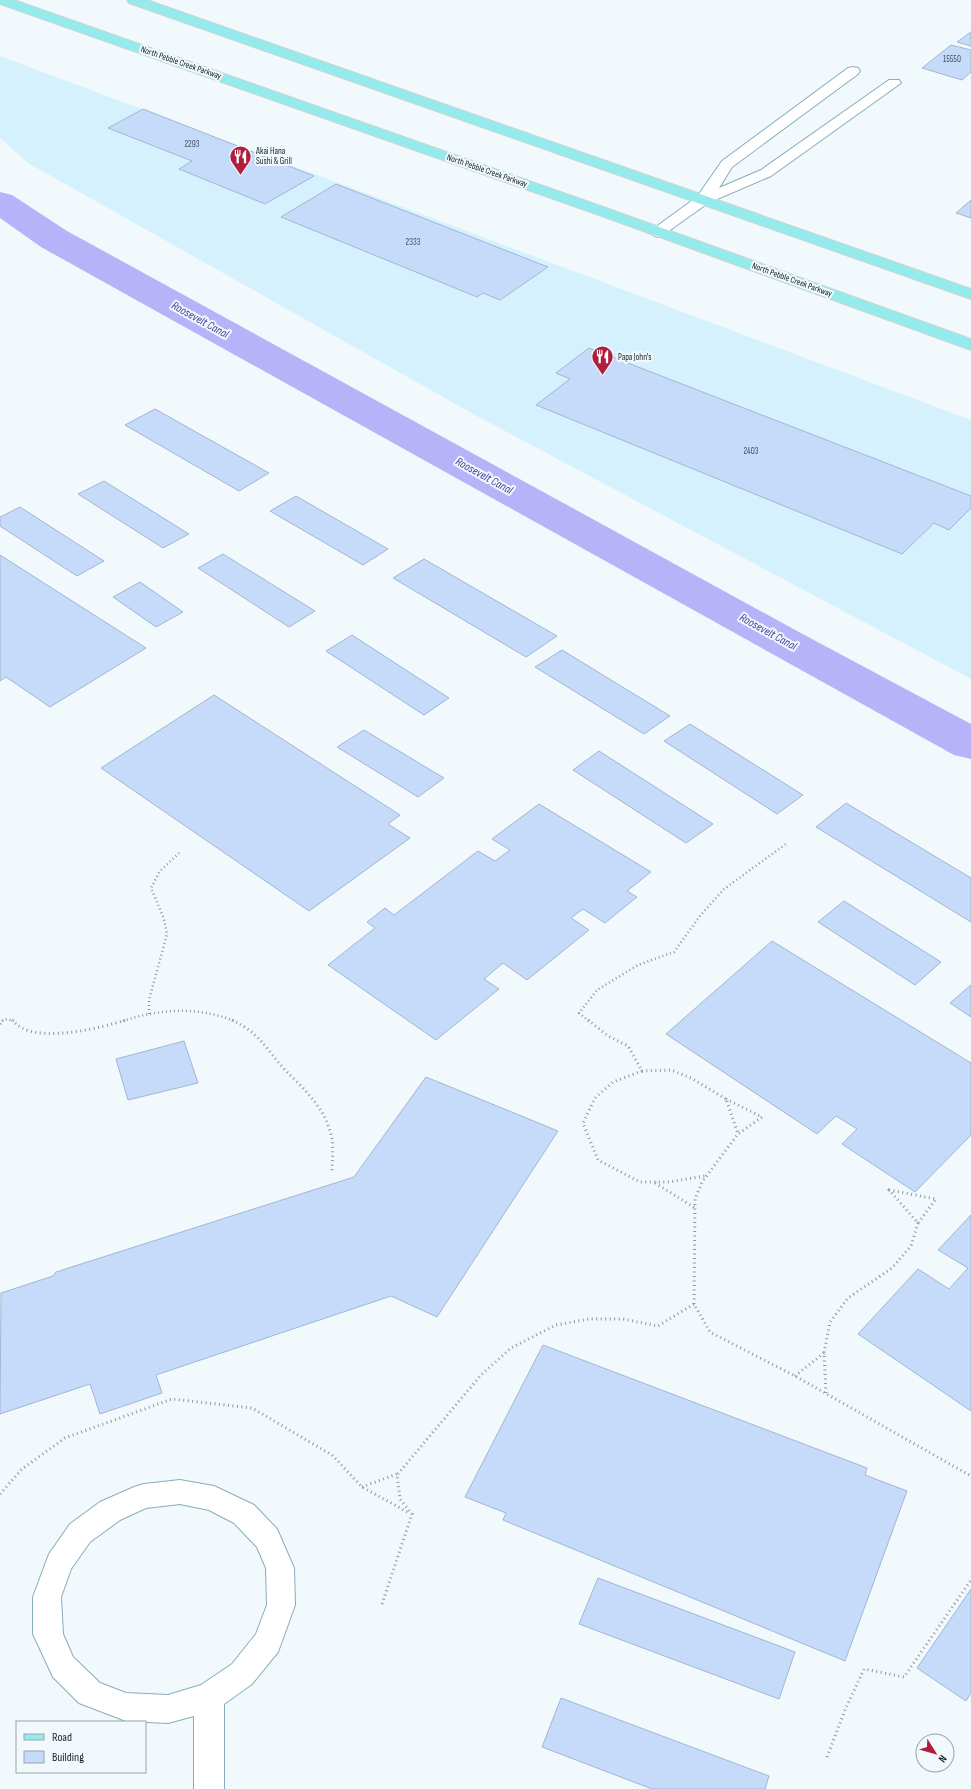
<svg xmlns="http://www.w3.org/2000/svg" width="971" height="1789" font-family="'Sofia Sans Condensed',sans-serif">
<style>
.built{fill:#d5f1fe}
.lines{fill:none;stroke-linecap:round;stroke-linejoin:round}
.canal{fill:#b7b3f9;fill-rule:evenodd}
.building{fill:#c6dbf9;stroke:#a1b6d2}
.minor-casing{stroke:#87adbd;stroke-width:2}
.major-casing{stroke:#d0d3d4;stroke-width:2}
.path-far1{stroke:#8d989d;stroke-width:2.5;stroke-dasharray:1 3;stroke-linecap:butt}
.path{stroke:#8d989d;stroke-width:3;stroke-dasharray:1 3.5;stroke-linecap:butt}
.minor{fill:#fff;fill-rule:evenodd}
.major{fill:#95ebec;fill-rule:evenodd}
.labels{text-anchor:middle;dominant-baseline:central;stroke-width:4;stroke-linejoin:round;paint-order:stroke}
.number-label{font-size:9px;fill:#41525e}
.far-street-label{font-size:9px;fill:#15242a;stroke:#f1f9fd}
.far-poi-label{font-size:9px;fill:#15242a;stroke:#f1f9fd;text-anchor:start}
.water-label{font-size:12px;font-style:italic;fill:#4a389a;stroke:#f1f9fd}
</style>
<rect width="100%" height="100%" fill="#f1f9fd"/>
<polygon class="built" points="0,56 971,420 971,679 475,415 28,163 0,138"/>
<g class="lines">
<polygon class="canal" points="0,192 12,195 67,231 797,631 971,724 971,759 954,755 41,247 0,218"/>
</g>
<g class="building">
<polygon points="971,32 971,46 957,42"/>
<polygon points="951,45 971,50 971,72 962,80 922,68"/>
<polygon points="143,109 314,176 265,204 179,169 192,161 108,128"/>
<polygon points="336,184 548,267 500,300 483,293 477,297 281,217"/>
<polygon points="971,200 971,218 956,213"/>
<polygon points="589,348 971,496 971,508 949,530 934,523 902,554 536,405 570,379 556,373"/>
<polygon points="155,409 269,473 239,491 125,425"/>
<polygon points="104,481 189,534 163,548 78,494"/>
<polygon points="296,496 388,549 363,565 270,511"/>
<polygon points="20,507 104,561 77,576 0,526 0,517"/>
<polygon points="223,554 315,611 289,627 198,568"/>
<polygon points="0,555 146,648 50,707 6,677 0,681"/>
<polygon points="424,559 557,636 526,657 393,578"/>
<polygon points="140,582 183,612 156,627 113,597"/>
<polygon points="352,635 449,698 424,715 326,651"/>
<polygon points="562,650 670,716 644,734 535,667"/>
<polygon points="214,695 400,815 388,824 410,838 309,911 101,768"/>
<polygon points="690,724 803,795 777,814 664,741"/>
<polygon points="364,730 444,778 418,797 337,747"/>
<polygon points="599,751 713,824 686,843 573,770"/>
<polygon points="846,803 971,878 971,922 816,827"/>
<polygon points="539,804 651,872 627,891 637,897 605,923 583,909 571,918 589,930 527,980 503,963 484,979 499,989 436,1040 328,965 375,928 367,922 385,908 394,915 478,851 495,861 510,850 492,839"/>
<polygon points="844,901 941,962 915,985 818,922"/>
<polygon points="772,941 971,1063 971,1135 915,1192 842,1144 857,1129 836,1116 817,1134 666,1034"/>
<polygon points="971,985 971,1017 950,1003"/>
<polygon points="184,1041 198,1083 128,1100 116,1059"/>
<polygon points="426,1077 558,1131 437,1317 391,1296 156,1375 162,1393 100,1414 90,1384 0,1414 1,1293 53,1276 56,1272 354,1177"/>
<polygon points="971,1215 971,1411 858,1334 918,1269 949,1289 968,1268 938,1250"/>
<polygon points="543,1345 867,1468 865,1475 907,1491 845,1661 503,1520 506,1513 465,1497"/>
<polygon points="598,1578 795,1652 779,1699 579,1624"/>
<polygon points="971,1589 971,1693 966,1701 917,1668"/>
<polygon points="561,1698 769,1776 765,1789 652,1789 542,1747"/>
</g>
<g class="lines">
<defs>
<g id="minor">
<polygon points="853,67 858,68 860,71 858,74 732,167 719,188 761,170 889,80 899,80 901,83 771,176 708,203 663,235 658,237 653,235 650,232 653,229 697,197 722,161 848,68"/>
<path d="M180 1480 214 1486 254 1505 277 1529 294 1568 295 1605 278 1652 252 1684 224 1704V1789H194V1716L168 1723 126 1721 79 1703 53 1677 33 1634V1597L49 1554 70 1524 100 1502 134 1487 144 1484ZM180 1504 209 1510 234 1523 257 1547 266 1568 267 1605 256 1634 232 1664 201 1685 168 1695 126 1693 100 1683 73 1657 63 1634 61 1597 71 1569 90 1542 120 1520 146 1508Z"/>
</g>
<g id="major">
<polygon points="0,0 14,0 609,209 971,339 971,350 599,215 0,4"/>
<polygon points="127,0 147,0 971,289 971,299 129,3"/>
</g>
</defs>
<use href="#minor" class="minor-casing"/>
<use href="#major" class="major-casing"/>
<g class="path-far1">
<polyline points="149,1014 149,1000 167,934 164,919 151,888 160,871 179,853"/>
<polyline points="2,1021 7,1019 14,1021"/>
<path d="M123 1021C160 1009 197 1006 234 1021"/>
<polyline points="589,1021 579,1013 597,990 638,965 674,952 700,916 724,889 786,844"/>
</g>
<g class="path">
<path d="M12 1020C15 1023 18 1026 22 1028 46 1041 101 1028 126 1020"/>
<path d="M232 1020C261 1034 265 1048 285 1070 302 1087 321 1104 329 1128 335 1143 332 1157 332 1173"/>
<polyline points="588,1020 608,1036 628,1046 642,1071 671,1070 691,1078 726,1099"/>
<polyline points="0,1024 3,1020"/>
<polyline points="642,1071 613,1082 595,1098 583,1123 598,1160 640,1182 669,1182 705,1176"/>
<polygon points="726,1099 762,1117 738,1134"/>
<polyline points="655,1183 695,1208"/>
<polygon points="889,1190 936,1199 918,1223"/>
<polyline points="694,1304 695,1199 702,1182 738,1134"/>
<polyline points="795,1376 824,1353"/>
<polyline points="826,1393 824,1353 830,1322 848,1298 892,1268 911,1246 918,1223"/>
<polyline points="362,1487 397,1474"/>
<polyline points="0,1494 22,1469 65,1438 172,1399 252,1408 332,1455 362,1487 409,1513"/>
<polyline points="382,1604 412,1514 400,1499 397,1475 481,1375 511,1348 556,1325 589,1319 623,1319 658,1326 694,1304 710,1332 795,1376 971,1476"/>
<polyline points="827,1757 845,1710 864,1669 904,1677 971,1580"/>
</g>
<use href="#minor" class="minor"/>
<use href="#major" class="major"/>
</g>
<defs>
<symbol id="restaurant-pin" viewBox="-11 -11 22 30"><path d="M0 17L-7.5 6A9.5 9.5 0 1 1 7.5 6Z" fill="#b01d3d" stroke="#f1f9fd"/><path d="M-5-6h1v4h1v-4h1v4h1v-4h1v5L-1.5 .5V6h-2V.5L-5-1ZM5-6V6H3V1.5H1.5Q1.5-4 5-6Z" fill="#fff"/></symbol>
</defs>
<g fill-rule="evenodd">
<use href="#restaurant-pin" x="228" y="144" width="25" height="34"/>
<use href="#restaurant-pin" x="590" y="344" width="25" height="34"/>
</g>
<g class="labels">
<g class="number-label">
<text x="952" y="59">15550</text>
<text x="192" y="144">2293</text>
<text x="413" y="242">2333</text>
<text x="751" y="451">2403</text>
</g>
<g class="far-street-label">
<text transform="translate(181 63) rotate(19)">North Pebble Creek Parkway</text>
<text transform="translate(487 171) rotate(19)">North Pebble Creek Parkway</text>
<text transform="translate(792 280) rotate(20)">North Pebble Creek Parkway</text>
</g>
<g class="far-poi-label">
<text x="256" y="151">Akai Hana<tspan x="256" dy="10">Sushi &amp; Grill</tspan></text>
<text x="618" y="357">Papa John's</text>
</g>
<g class="water-label">
<text transform="translate(200 320) rotate(29)">Roosevelt Canal</text>
<text transform="translate(484 476) rotate(29)">Roosevelt Canal</text>
<text transform="translate(768 632) rotate(29)">Roosevelt Canal</text>
</g>
</g>
<rect x="16" y="1721" width="130" height="52" fill="#f1f9fd" stroke="#99a4a9"/>
<rect x="24" y="1734" width="20" height="6" fill="#95ebec" stroke="#99a4a9"/>
<text x="52" y="1741" font-size="12" fill="#15242a">Road</text>
<rect x="24" y="1751" width="20" height="12" fill="#c6dbf9" stroke="#99a4a9"/>
<text x="52" y="1761" font-size="12" fill="#15242a">Building</text>
<g transform="translate(935 1753) rotate(127)"><circle r="19" fill="#f1f9fd" stroke="#99a4a9"/>
<path d="M0-3L7 15L0 10L-7 15Z" fill="#b01d3d"/>
<text y="-6" font-size="11" font-weight="bold" text-anchor="middle" fill="#15242a">N</text>
</g>
</svg>
